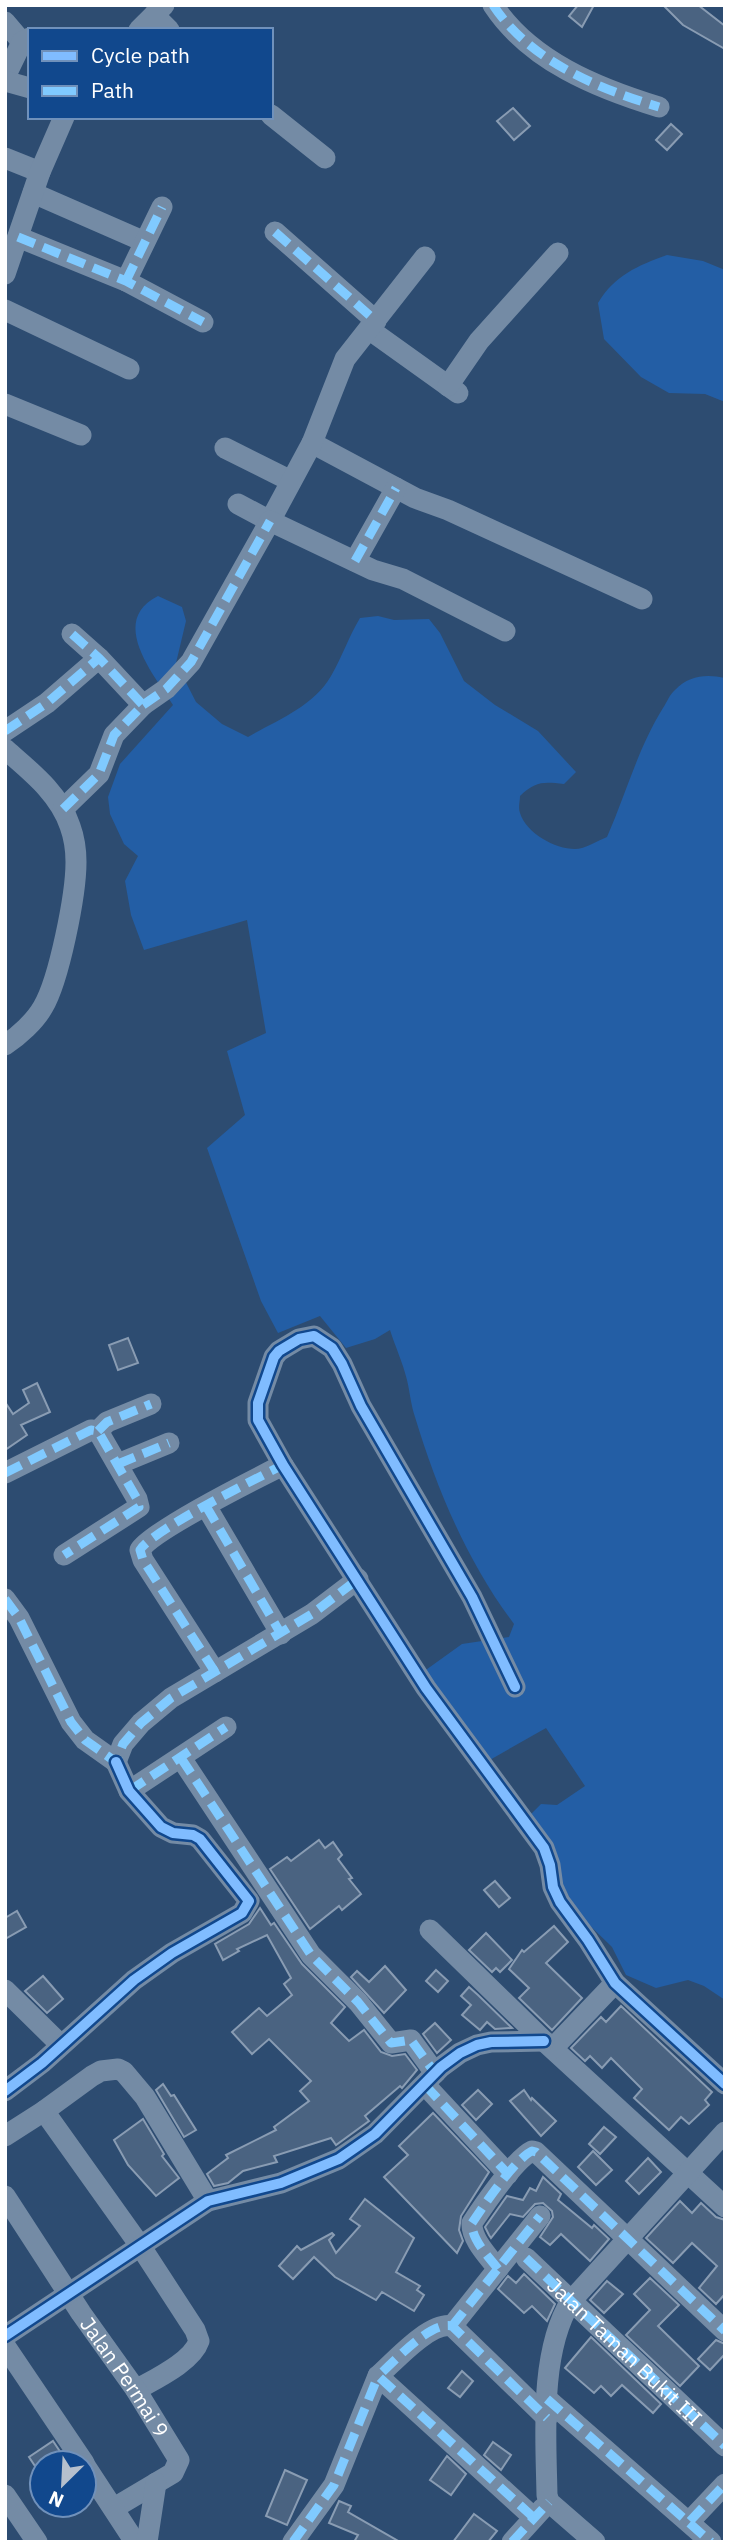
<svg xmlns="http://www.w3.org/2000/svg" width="730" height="2547" font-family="'IBM Plex Sans',sans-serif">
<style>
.green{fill:#235ea5}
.building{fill:#4a6381;stroke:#899cb3;stroke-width:2}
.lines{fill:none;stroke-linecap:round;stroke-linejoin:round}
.minor{stroke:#748ba5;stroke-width:21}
.quiet{stroke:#80caff;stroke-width:9;stroke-dasharray:18 9;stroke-linecap:butt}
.cycleway-casing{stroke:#11488d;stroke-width:15}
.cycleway{stroke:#80bcff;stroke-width:10}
.labels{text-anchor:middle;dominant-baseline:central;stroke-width:6;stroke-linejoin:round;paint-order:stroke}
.street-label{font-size:21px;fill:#fff;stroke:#11488d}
</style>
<rect width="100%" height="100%" fill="#2d4c71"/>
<g class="green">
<path d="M667 255 703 261 725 270V402L705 394 669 393 641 377 604 339 598 303C615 275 637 266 667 255Z"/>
<path d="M158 596 182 607 186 621 176 663 196 702 222 724 248 737C277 720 313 707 331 676 342 657 349 636 360 618L378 616 394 620 429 619 440 633 464 681 495 705 538 731 576 772 564 784C543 782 536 781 520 796 520 801 518 808 520 813 526 833 555 849 575 849 585 849 597 841 607 837 626 794 638 748 663 708 667 702 670 694 675 690 689 675 707 674 725 678V2000L704 1986 688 1980 656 1988 626 1975 612 1947 578 1914 528 1817 541 1804 557 1805 585 1786 546 1728 488 1761 423 1672 462 1644 509 1637 514 1624C468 1563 437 1490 415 1417 411 1405 410 1393 407 1380 403 1363 395 1346 390 1330L375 1339 346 1348 320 1316 278 1333 261 1301 207 1148 245 1115 227 1051 266 1033 247 920 144 950 131 915 125 881 138 856 124 844 110 814 108 797 120 764 173 705C154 675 108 621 158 596Z"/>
</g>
<g class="building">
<polygon points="578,5 594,5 582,27 569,16"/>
<polygon points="663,5 698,5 725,26 725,49 683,25"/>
<polygon points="513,108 530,126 514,140 497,121"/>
<polygon points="671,124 682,134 667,150 656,140"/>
<polygon points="128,1338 138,1363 118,1370 109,1345"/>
<polygon points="37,1383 50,1412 21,1425 27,1435 5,1450 5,1402 13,1414 29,1403 23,1390"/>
<polygon points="319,1840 325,1848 333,1842 342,1855 338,1859 352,1878 349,1879 361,1894 342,1910 339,1906 310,1929 270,1869 287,1857 291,1861"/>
<polygon points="495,1881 510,1898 499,1907 484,1890"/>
<polygon points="260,1908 271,1925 274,1923 302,1964 345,2007 331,2023 349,2041 364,2030 381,2052 392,2056 405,2054 417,2070 402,2088 400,2086 365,2116 369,2121 336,2145 331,2138 274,2156 277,2162 243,2171 228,2183 214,2186 207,2174 228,2158 226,2155 276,2130 274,2127 309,2101 300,2091 311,2081 269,2039 252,2054 232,2032 259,2008 267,2016 292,1995 284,1984 291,1978 267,1935 237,1949 239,1951 223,1960 215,1944 249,1924"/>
<polygon points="17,1911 26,1927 5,1939 5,1918"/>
<polygon points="554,1926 568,1942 546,1963 582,1998 552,2030 519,1998 529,1988 509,1969 522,1950 524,1952"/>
<polygon points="486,1933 512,1960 500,1972 496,1968 492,1972 469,1950"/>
<polygon points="385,1966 406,1990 384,2013 351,1977 357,1971 369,1982"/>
<polygon points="436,1970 448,1981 438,1992 426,1981"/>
<polygon points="43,1976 63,1999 47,2013 25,1991"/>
<polygon points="469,1987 478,1995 512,2028 495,2029 487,2022 480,2030 462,2015 471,2005 461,1996"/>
<polygon points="621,2006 712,2092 705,2100 709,2105 689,2124 681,2117 669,2130 634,2098 642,2089 611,2058 602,2068 590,2056 585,2061 571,2048 601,2017 606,2022"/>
<polygon points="435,2023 451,2040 437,2053 423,2034"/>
<polygon points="163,2084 171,2096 174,2095 196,2130 184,2137 156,2090"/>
<polygon points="478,2090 492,2104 476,2120 462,2105"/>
<polygon points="524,2090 531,2100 532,2098 556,2121 541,2136 510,2101"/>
<polygon points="433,2113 489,2172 461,2216 459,2230 463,2241 457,2253 384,2177 408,2155 399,2146"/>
<polygon points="143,2119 164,2154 162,2156 179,2178 156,2196 128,2165 114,2140"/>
<polygon points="604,2127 616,2137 600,2154 589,2144"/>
<polygon points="593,2151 612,2170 596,2185 578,2167"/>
<polygon points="648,2158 661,2172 639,2194 626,2181"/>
<polygon points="543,2177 561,2194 558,2200 592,2228 594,2225 609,2239 590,2261 561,2234 550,2245 540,2237 553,2217 552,2211 543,2203 535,2204 523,2217 510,2214 491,2238 489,2235 485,2227 507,2196 523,2200 530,2188 536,2191"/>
<polygon points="365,2199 414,2238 396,2272 420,2286 417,2290 424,2295 414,2311 382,2292 376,2300 335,2277 314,2257 293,2279 279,2266 297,2246 301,2250 332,2233 334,2235 329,2240 336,2253 360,2226 350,2219"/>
<polygon points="680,2201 692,2213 701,2203 716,2217 725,2220 725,2294 716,2304 699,2288 717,2266 692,2243 673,2263 646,2238"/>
<polygon points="524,2274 555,2304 547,2321 532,2306 524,2313 498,2289 508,2276 516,2283"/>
<polygon points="650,2278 679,2305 658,2326 699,2366 680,2386 626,2335 650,2310 634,2294"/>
<polygon points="607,2281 623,2294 604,2313 590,2300"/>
<polygon points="591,2337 661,2404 653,2413 622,2385 611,2396 601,2386 594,2393 565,2368"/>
<polygon points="716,2340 725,2344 725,2354 710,2370 698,2359"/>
<polygon points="462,2371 473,2381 460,2397 448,2388"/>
<polygon points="53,2441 61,2453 46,2463 42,2463 37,2469 29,2457"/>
<polygon points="493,2442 511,2455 501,2470 484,2455"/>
<polygon points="447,2456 466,2474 451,2495 430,2480"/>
<polygon points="285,2470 307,2480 287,2525 266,2516"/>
<polygon points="339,2501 351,2506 348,2512 400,2542 354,2542 358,2535 329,2523"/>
<polygon points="474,2514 497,2531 488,2542 453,2542"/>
</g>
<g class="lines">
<g class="minor">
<path d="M493 5C530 61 597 88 659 107"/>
<polyline points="154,15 169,30"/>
<polyline points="5,22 22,42"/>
<polyline points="139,30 164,5"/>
<polyline points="5,77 22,42 30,38"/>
<polyline points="5,81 30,88"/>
<polyline points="271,115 325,158"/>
<polyline points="5,158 40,172"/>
<polyline points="33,193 136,238"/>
<polyline points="275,232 376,321"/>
<polyline points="18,237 126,281 203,322"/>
<polyline points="5,274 40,172 64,117"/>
<polyline points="126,281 162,207"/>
<polyline points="5,310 129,369"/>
<polyline points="370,330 458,393"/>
<polyline points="448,386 479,341 558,253"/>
<polyline points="5,404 81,435"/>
<polyline points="312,443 415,498 448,510 642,599"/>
<polyline points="225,448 291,481"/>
<polyline points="238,504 270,521 312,443 345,359 425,257"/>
<polyline points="355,561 396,488"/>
<polyline points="143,705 166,689 191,662 270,521 373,570 403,579 505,631"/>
<polyline points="5,731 47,703 99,658"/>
<path d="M5 749C30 771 59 793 70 826 74 837 76 850 76 862 76 895 59 980 43 1007 35 1021 19 1036 5 1045"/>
<polyline points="63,809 99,774 114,735 143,705 99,658 72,634"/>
<polyline points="98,1431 107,1422 151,1404"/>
<polyline points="118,1464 169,1443"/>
<polyline points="5,1473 91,1430 98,1431 137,1499 139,1507 64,1555"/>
<polyline points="206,1506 281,1634"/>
<polyline points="5,1599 19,1618 71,1722 85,1740 116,1762 123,1744 141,1723 171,1698 312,1614 358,1579"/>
<path d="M215 1672 143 1560 140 1550C151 1531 257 1478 283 1465"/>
<polyline points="515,1687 472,1597 361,1406 342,1364 332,1348 314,1336 299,1339 279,1351 274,1357 258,1403 258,1420 283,1465 426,1688 544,1848 550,1865 553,1887 560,1902 588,1940 615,1983 725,2084"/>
<polyline points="181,1758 311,1955 358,2002 391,2043 411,2040 435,2073"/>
<polyline points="129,1791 226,1727"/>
<polyline points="430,1930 544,2041 725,2207"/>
<polyline points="5,1990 61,2045"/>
<polyline points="553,2048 615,1983"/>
<polyline points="425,2085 508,2174"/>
<polyline points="5,2091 42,2063 134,1980 172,1953 242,1913 249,1901 200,1839 193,1835 173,1833 161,1827 129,1791 116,1762"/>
<path d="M44 2111 141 2247 195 2330 199 2341C192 2362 155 2379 136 2390"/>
<polyline points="5,2136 44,2111 92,2076 101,2071 118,2069 124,2072 145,2097 208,2201"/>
<path id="s1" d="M5 2196 81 2313 136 2390 179 2460 173 2473 114 2508"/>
<polyline points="526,2258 725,2446"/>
<path d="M498 2269C488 2256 471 2239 472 2223 484 2205 515 2159 532 2151L536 2152 725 2331"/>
<polyline points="452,2326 540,2216"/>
<polyline points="5,2336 208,2201 281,2183 339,2159 375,2134 441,2067 460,2053 477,2045 491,2042 544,2041"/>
<polyline points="5,2346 84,2463"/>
<polyline points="547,2399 711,2542"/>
<polyline points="84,2464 135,2542"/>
<polyline points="5,2495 37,2542"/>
<path d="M533 2517 378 2376C394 2362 430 2321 452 2326L547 2418"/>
<polyline points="690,2521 725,2484"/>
<polyline points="147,2542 156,2483"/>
<polyline points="293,2542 334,2485 378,2376"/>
<polyline points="512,2542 543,2508"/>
<path d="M595 2542 549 2502 547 2495C546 2437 539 2352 571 2301L725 2132"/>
</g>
<g class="quiet">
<path d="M493 5C530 61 597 88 659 107"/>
<polyline points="275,232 376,321"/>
<polyline points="18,237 126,281 203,322"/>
<polyline points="126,281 162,207"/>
<polyline points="355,561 396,488"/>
<polyline points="143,705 166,689 191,662 270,521"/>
<polyline points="5,731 47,703 99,658"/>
<polyline points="63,809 99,774 114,735 143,705 99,658 72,634"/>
<polyline points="98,1431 107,1422 151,1404"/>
<polyline points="118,1464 169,1443"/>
<polyline points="5,1473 91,1430 98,1431 137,1499 139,1507 64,1555"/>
<polyline points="206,1506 281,1634"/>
<polyline points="5,1599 19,1618 71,1722 85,1740 116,1762 123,1744 141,1723 171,1698 312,1614 358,1579"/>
<path d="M215 1672 143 1560 140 1550C151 1531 257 1478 283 1465"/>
<polyline points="181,1758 311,1955 358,2002 391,2043 411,2040 435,2073"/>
<polyline points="129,1791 226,1727"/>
<polyline points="425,2085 508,2174"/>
<path id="s2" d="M526 2258 725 2446"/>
<path d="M498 2269C488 2256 471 2239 472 2223 484 2205 515 2159 532 2151L536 2152 725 2331"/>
<polyline points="452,2326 540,2216"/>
<polyline points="547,2399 711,2542"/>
<path d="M533 2517 378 2376C394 2362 430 2321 452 2326L547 2418"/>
<polyline points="690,2521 725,2484"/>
<polyline points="293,2542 334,2485 378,2376"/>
<polyline points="512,2542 549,2502"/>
</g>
<defs>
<g id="cycleway">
<polyline points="515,1687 472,1597 361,1406 342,1364 332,1348 314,1336 299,1339 279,1351 274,1357 258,1403 258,1420 283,1465 426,1688 544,1848 550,1865 553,1887 560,1902 588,1940 615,1983 725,2084"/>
<polyline points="5,2091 42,2063 134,1980 172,1953 242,1913 249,1901 200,1839 193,1835 173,1833 161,1827 129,1791 116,1762"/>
<polyline points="5,2336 208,2201 281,2183 339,2159 375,2134 441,2067 460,2053 477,2045 491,2042 544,2041"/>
</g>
</defs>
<use href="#cycleway" class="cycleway-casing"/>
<use href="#cycleway" class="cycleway"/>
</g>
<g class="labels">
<g class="street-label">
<text stroke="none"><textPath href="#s2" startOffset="136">Jalan Taman Bukit III</textPath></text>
<text stroke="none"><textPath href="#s1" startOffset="217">Jalan Permai 9</textPath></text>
</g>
</g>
<rect width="730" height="2547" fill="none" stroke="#ffffff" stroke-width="14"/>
<rect x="28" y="28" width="245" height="91" fill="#11488d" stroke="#7091bb" stroke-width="2"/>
<rect x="42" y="51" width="35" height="10" fill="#80bcff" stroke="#7091bb" stroke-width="2"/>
<text x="91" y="63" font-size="21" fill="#ffffff">Cycle path</text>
<rect x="42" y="86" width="35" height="10" fill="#80caff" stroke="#7091bb" stroke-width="2"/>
<text x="91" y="98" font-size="21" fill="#ffffff">Path</text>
<g transform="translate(63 2484) rotate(204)"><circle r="33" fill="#11488d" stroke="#7091bb" stroke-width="2"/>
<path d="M0-5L12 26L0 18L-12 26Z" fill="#b6c0cd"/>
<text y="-10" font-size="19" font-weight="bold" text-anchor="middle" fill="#ffffff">N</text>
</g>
</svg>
